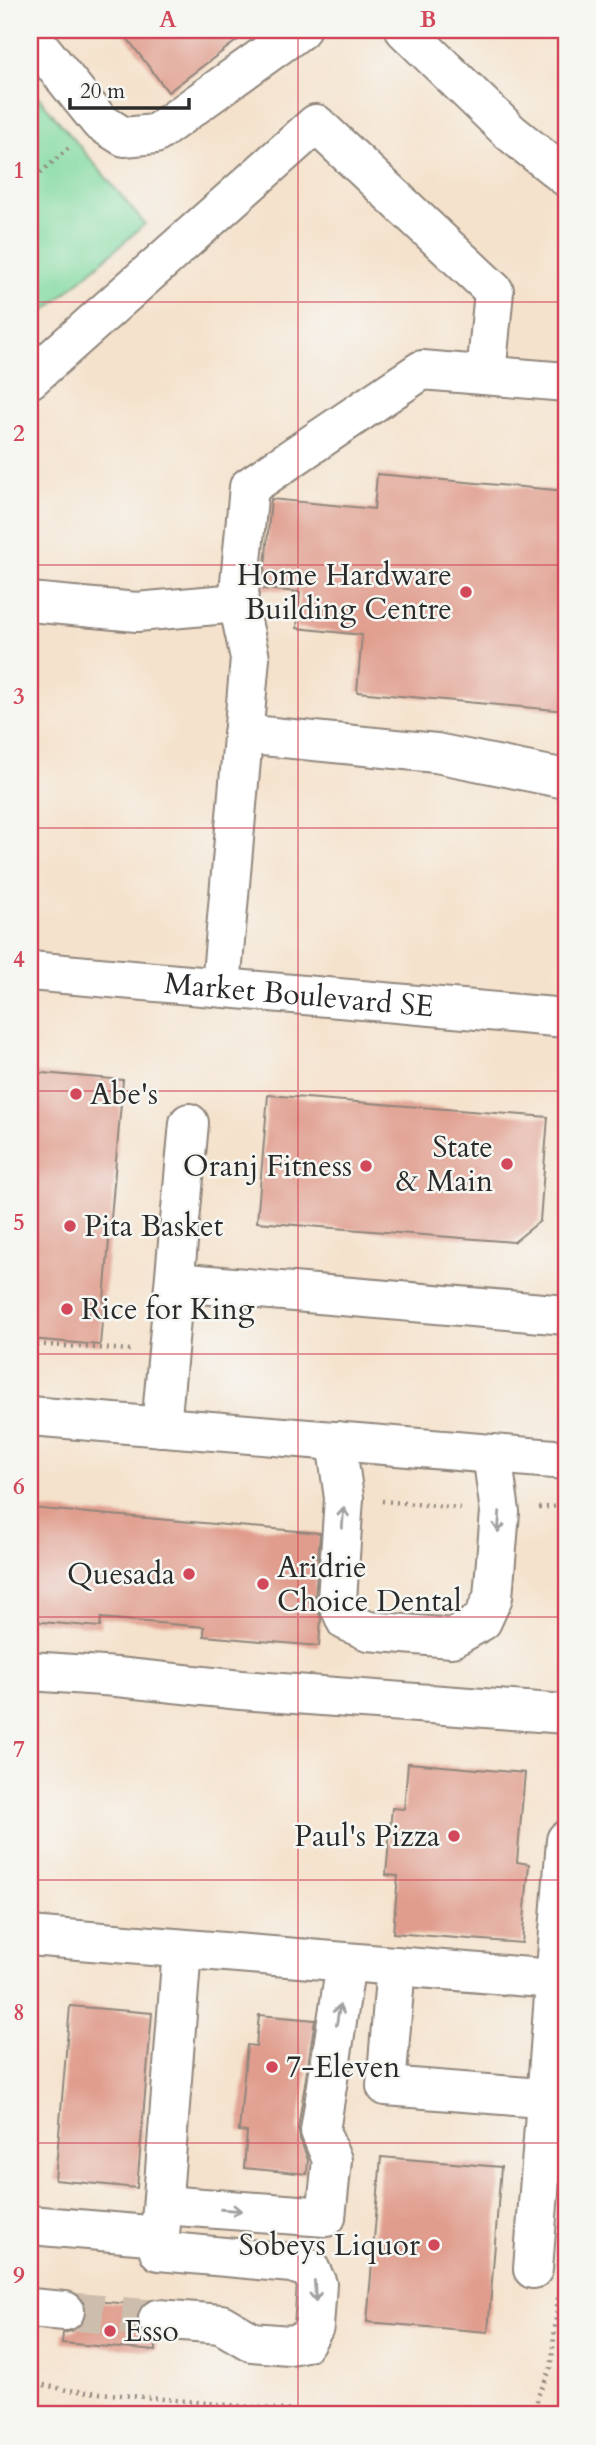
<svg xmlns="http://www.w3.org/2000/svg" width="596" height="2445" font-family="Cardo,serif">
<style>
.green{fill:#7fd99f;stroke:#558265;stroke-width:2}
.building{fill:#e09d8d}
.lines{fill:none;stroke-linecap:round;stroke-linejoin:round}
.minor-tunnel{stroke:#cdbdac;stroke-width:38;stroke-dasharray:38 19;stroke-linecap:butt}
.minor-casing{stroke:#90867c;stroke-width:42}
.path{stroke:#90867c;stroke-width:4.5;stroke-dasharray:2 5;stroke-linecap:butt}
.minor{stroke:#fff;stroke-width:38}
.oneway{stroke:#a0a0a0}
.grid{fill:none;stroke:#d1495b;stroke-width:2;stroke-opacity:0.55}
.poi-dot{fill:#d1495b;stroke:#f6f6f2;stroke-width:2.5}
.labels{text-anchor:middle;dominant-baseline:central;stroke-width:5;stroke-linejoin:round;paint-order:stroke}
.poi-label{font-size:30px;fill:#2b2b2b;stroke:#f6f6f2;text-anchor:end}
.street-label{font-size:30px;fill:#2b2b2b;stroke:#f6f6f2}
.neatline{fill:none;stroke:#d1495b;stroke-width:2.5}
.grid-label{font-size:23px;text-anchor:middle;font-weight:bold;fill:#d1495b}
</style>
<rect width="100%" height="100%" fill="#f6f6f2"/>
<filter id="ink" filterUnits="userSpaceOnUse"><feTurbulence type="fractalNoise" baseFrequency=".0143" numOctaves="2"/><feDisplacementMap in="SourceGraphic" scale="14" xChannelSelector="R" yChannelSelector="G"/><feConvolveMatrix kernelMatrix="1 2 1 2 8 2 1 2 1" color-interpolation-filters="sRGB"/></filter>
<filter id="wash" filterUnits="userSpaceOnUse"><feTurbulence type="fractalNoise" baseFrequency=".00686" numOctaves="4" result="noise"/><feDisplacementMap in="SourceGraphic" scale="28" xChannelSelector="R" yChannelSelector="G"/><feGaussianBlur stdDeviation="1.57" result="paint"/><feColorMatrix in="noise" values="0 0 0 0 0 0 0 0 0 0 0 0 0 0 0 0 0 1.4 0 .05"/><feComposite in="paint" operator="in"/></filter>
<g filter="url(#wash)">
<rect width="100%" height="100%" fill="#f5e2cc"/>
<polygon class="green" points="30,87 145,224 30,324"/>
<g id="blocks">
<g class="building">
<polygon points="121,30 251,30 168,92"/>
<polygon points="377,474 566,491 566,711 357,692 362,635 297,628 300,592 263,589 271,499 374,509"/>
<polygon points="30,1072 123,1080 100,1345 30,1339"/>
<polygon points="268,1095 548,1117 540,1221 514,1242 257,1222"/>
<polygon points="30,1508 320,1533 315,1599 321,1619 319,1646 204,1636 204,1627 101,1618 100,1627 30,1621"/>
<polygon points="408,1763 525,1773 517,1862 529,1864 522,1943 393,1933 398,1876 386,1875 392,1808 404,1809"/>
<polygon points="70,2006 152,2013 137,2188 55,2180"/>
<polygon points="259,2015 315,2020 298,2128 300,2139 308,2160 307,2174 244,2168 247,2132 239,2131 247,2045 256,2046"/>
<polygon points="381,2157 501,2167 488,2332 367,2322"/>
<polygon points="84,2300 142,2305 136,2317 138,2328 145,2337 156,2341 156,2351 62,2343 63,2333 75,2330 83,2323 87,2312"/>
</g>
</g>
</g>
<g filter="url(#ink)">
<use href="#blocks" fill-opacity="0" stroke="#90867c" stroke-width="2"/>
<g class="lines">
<polyline class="minor-tunnel" points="65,2311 158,2319"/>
<defs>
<g id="minor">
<polyline points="405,30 510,132 566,177"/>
<polyline points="30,35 100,122 124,137 155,134 300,30"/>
<polyline points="30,379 316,124 494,291 486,375"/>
<polyline points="30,602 137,612 238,603"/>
<polyline points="243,734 436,753 566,779"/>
<path id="s1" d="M30 971 566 1018"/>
<polyline points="221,986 250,658 238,603 249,487 422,370 566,382"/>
<polyline points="175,1282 566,1315"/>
<polyline points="30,1416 566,1460"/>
<polyline points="161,1427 189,1123"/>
<polyline points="336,1441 344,1498 337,1600 346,1621 368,1631 452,1638 482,1621 493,1597 500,1512 492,1454"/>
<polyline points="30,1671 117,1677 241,1690 566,1714"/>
<polyline points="30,1936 566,1980"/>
<polyline points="396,1966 386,2086 566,2100"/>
<polyline points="163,2205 326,2217 332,2160 320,2131 346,1963"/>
<polyline points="30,2225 160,2236 182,1949"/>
<polyline points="533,2269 566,1840"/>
<polyline points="30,2308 65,2311"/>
<polyline points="158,2319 221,2324 252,2342 289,2345 305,2342 314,2327 317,2284 310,2269 292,2263 159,2251 160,2236"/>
</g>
</defs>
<use href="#minor" class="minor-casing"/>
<g class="path">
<polyline points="30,182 70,147"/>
<polyline points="30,1344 131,1350"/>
<polyline points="382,1501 461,1508"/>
<polyline points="539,1508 566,1505"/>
<polyline points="30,2382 67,2390 338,2415"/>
<polyline points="534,2415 538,2396 551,2368 558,2297"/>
</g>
<use href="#minor" class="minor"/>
</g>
<defs><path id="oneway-shaft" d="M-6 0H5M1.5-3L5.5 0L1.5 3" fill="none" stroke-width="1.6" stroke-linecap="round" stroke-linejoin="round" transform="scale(1.75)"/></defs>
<g class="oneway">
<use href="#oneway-shaft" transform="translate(343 1518) rotate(-86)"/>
<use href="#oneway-shaft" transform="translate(499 1522) rotate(94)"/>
<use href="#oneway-shaft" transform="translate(338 2015) rotate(-81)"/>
<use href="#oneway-shaft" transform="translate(231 2210) rotate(4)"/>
<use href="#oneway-shaft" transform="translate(315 2291) rotate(87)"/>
</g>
</g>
<path class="grid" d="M298 30V2415M30 302H566M30 565H566M30 828H566M30 1091H566M30 1354H566M30 1617H566M30 1880H566M30 2143H566"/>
<g class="poi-dot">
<circle cx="466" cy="592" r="7"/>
<circle cx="76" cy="1094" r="7"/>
<circle cx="507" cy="1164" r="7"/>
<circle cx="366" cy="1166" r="7"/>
<circle cx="70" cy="1226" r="7"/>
<circle cx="67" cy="1309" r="7"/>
<circle cx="189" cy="1574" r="7"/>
<circle cx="263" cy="1584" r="7"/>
<circle cx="454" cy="1836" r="7"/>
<circle cx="272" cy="2067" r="7"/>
<circle cx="434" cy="2245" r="7"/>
<circle cx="110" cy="2331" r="7"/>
</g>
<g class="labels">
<g class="poi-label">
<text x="452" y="575">Home Hardware<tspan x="452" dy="34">Building Centre</tspan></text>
<text x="90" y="1094" text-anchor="start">Abe's</text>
<text x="493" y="1147">State<tspan x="493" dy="34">&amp; Main</tspan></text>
<text x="352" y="1166">Oranj Fitness</text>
<text x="84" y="1226" text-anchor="start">Pita Basket</text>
<text x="81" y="1309" text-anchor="start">Rice for King</text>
<text x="277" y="1567" text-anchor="start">Aridrie<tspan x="277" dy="34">Choice Dental</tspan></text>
<text x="175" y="1574">Quesada</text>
<text x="440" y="1836">Paul's Pizza</text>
<text x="286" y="2067" text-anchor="start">7-Eleven</text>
<text x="420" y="2245">Sobeys Liquor</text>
<text x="124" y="2331" text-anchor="start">Esso</text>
</g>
<g class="street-label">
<text stroke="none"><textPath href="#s1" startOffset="270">Market Boulevard SE</textPath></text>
</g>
</g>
<rect width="596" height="2445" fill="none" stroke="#f6f6f2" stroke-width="77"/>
<path d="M70 98v10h119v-10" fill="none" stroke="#2b2b2b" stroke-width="3.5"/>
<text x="80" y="98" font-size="21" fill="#2b2b2b" stroke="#f6f6f2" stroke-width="5" paint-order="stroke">20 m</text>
<rect x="38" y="38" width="520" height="2368" class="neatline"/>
<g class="grid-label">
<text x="168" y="27">A</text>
<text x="428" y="27">B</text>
<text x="19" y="178">1</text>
<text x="19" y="441">2</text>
<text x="19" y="704">3</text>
<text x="19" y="967">4</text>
<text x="19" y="1230">5</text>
<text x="19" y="1494">6</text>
<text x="19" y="1757">7</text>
<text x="19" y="2020">8</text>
<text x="19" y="2283">9</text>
</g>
</svg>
